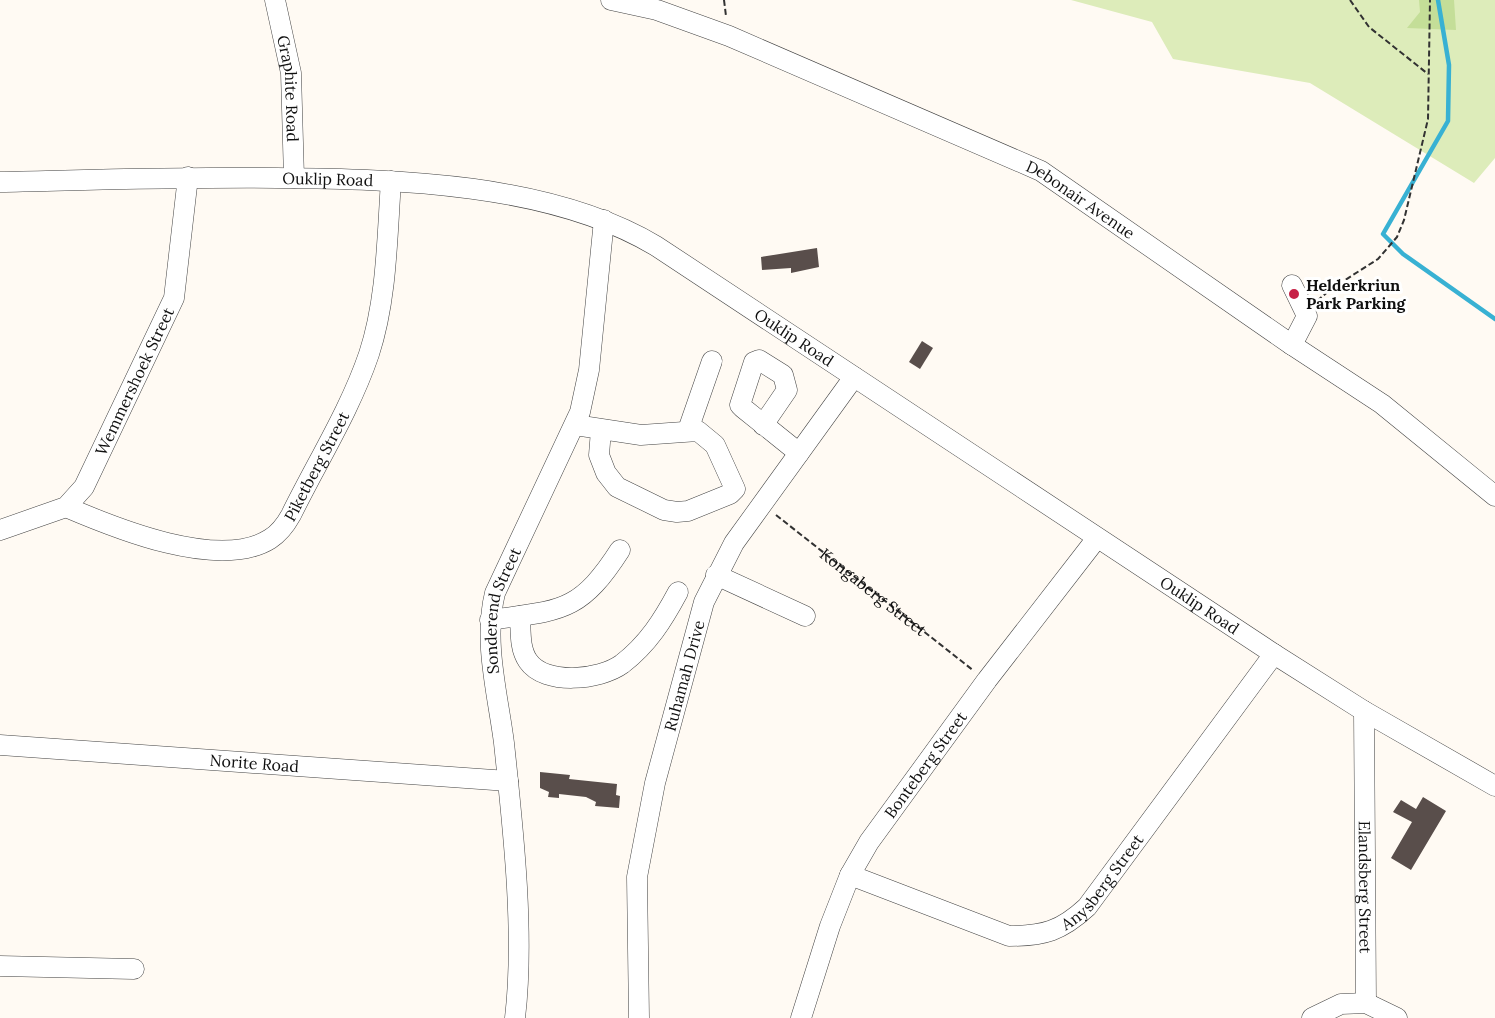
<svg xmlns="http://www.w3.org/2000/svg" width="1495" height="1018" font-family="Lora,serif">
<style>
.green{fill:#ddecba}
.forest{fill:#c4de98}
.lines{fill:none;stroke-linecap:round;stroke-linejoin:round}
.stream{stroke:#38b1d3;stroke-width:4.5}
.building{fill:#594e4b}
.minor-casing{stroke:#434343;stroke-width:21}
.path{stroke:#323232;stroke-width:2;stroke-dasharray:6 3;stroke-linecap:butt}
.minor{stroke:#fff;stroke-width:20}
.poi-dot{fill:#c72046;stroke:#fff;stroke-width:2}
.labels{text-anchor:middle;dominant-baseline:central;stroke-width:6;stroke-linejoin:round;paint-order:stroke}
.street-label{font-size:16px;fill:#101010;stroke:#fff}
.poi-label{font-size:16px;font-weight:bold;fill:#101010;stroke:#fff;text-anchor:start}
</style>
<rect width="100%" height="100%" fill="#fffaf3"/>
<polygon class="green" points="1071,0 1495,0 1495,158 1474,183 1310,83 1173,59 1152,22"/>
<polygon class="forest" points="1419,0 1454,0 1456,30 1407,28 1420,12"/>
<g class="lines">
<polyline class="stream" points="1438,0 1449,65 1448,121 1383,234 1403,254 1495,319"/>
</g>
<g class="building">
<polygon points="817,248 819,267 791,273 791,268 762,270 761,257"/>
<polygon points="922,341 933,348 920,369 909,362"/>
<polygon points="540,772 570,775 569,779 617,784 616,795 620,796 619,808 595,806 596,802 586,797 559,794 559,798 548,797 549,792 540,788"/>
<polygon points="1423,797 1446,811 1411,870 1391,858 1412,822 1393,812 1401,800 1416,809"/>
</g>
<g class="lines">
<defs>
<g id="minor">
<path id="s2" d="M275 0 291 73 294 178"/>
<path id="s3" d="M611 0 657 10 729 36 1041 171 1292 345 1382 404 1495 496"/>
<path id="s4" d="M0 182C92 180 184 177 277 178 397 179 551 183 656 246L1274 654 1364 711 1495 786"/>
<polyline points="1292,345 1307,316 1292,285"/>
<polyline points="575,425 641,435 698,431 715,445 735,489 730,494 688,511 677,512 664,510 617,487 606,473 599,455 601,430"/>
<polyline points="763,425 787,390 783,375 759,360 754,362 740,405 743,408 799,453"/>
<polyline points="688,430 712,361"/>
<path id="s5" d="M66 507C115 528 219 571 270 539 278 534 286 524 291 515 317 462 350 410 369 354 387 299 387 238 391 181"/>
<path id="s6" d="M0 530 66 507 84 487 174 298 188 177"/>
<polyline points="716,575 805,616"/>
<path d="M520 616C521 630 519 648 528 661 545 686 600 680 622 664 648 644 663 620 678 592"/>
<path d="M490 620C560 610 579 614 620 550"/>
<path id="s7" d="M1364 711 1366 1003"/>
<path id="s8" d="M0 745 508 781"/>
<path id="s9" d="M850 875 1009 936C1044 936 1061 931 1087 907L1274 654"/>
<polyline points="0,966 134,969"/>
<path id="s10" d="M515 1018C525 934 513 828 504 743 498 695 483 642 495 593L580 412 589 370 604 220"/>
<path id="s11" d="M639 1018 637 877 655 783 704 602 734 543 854 377"/>
<path id="s12" d="M801 1018 830 926 850 875 869 842 987 680 1097 538"/>
<polyline points="1312,1018 1341,1004 1366,1003 1397,1018"/>
</g>
</defs>
<use href="#minor" class="minor-casing"/>
<g class="path">
<polyline points="724,0 726,16"/>
<polyline points="1350,0 1369,27 1428,74"/>
<polyline points="1317,301 1331,289 1378,259 1397,237 1404,220 1428,119 1430,0"/>
<path id="s1" d="M776 515 974 671"/>
</g>
<use href="#minor" class="minor"/>
</g>
<circle class="poi-dot" cx="1294" cy="294" r="6"/>
<g class="labels">
<g class="street-label">
<text stroke="none"><textPath href="#s2" startOffset="90">Graphite Road</textPath></text>
<text stroke="none"><textPath href="#s4" startOffset="328">Ouklip Road</textPath></text>
<text stroke="none"><textPath href="#s3" startOffset="512">Debonair Avenue</textPath></text>
<text stroke="none"><textPath href="#s4" startOffset="832">Ouklip Road</textPath></text>
<text stroke="none"><textPath href="#s6" startOffset="214">Wemmershoek Street</textPath></text>
<text stroke="none"><textPath href="#s5" startOffset="300">Piketberg Street</textPath></text>
<text stroke="none"><textPath href="#s1" startOffset="124">Kongaberg Street</textPath></text>
<text stroke="none"><textPath href="#s4" startOffset="1318">Ouklip Road</textPath></text>
<text stroke="none"><textPath href="#s10" startOffset="411">Sonderend Street</textPath></text>
<text stroke="none"><textPath href="#s11" startOffset="348">Ruhamah Drive</textPath></text>
<text stroke="none"><textPath href="#s8" startOffset="255">Norite Road</textPath></text>
<text stroke="none"><textPath href="#s12" startOffset="285">Bonteberg Street</textPath></text>
<text stroke="none"><textPath href="#s9" startOffset="285">Anysberg Street</textPath></text>
<text stroke="none"><textPath href="#s7" startOffset="176">Elandsberg Street</textPath></text>
</g>
<g class="poi-label">
<text x="1306" y="285">Helderkriun<tspan x="1306" dy="18">Park Parking</tspan></text>
</g>
</g>
</svg>
